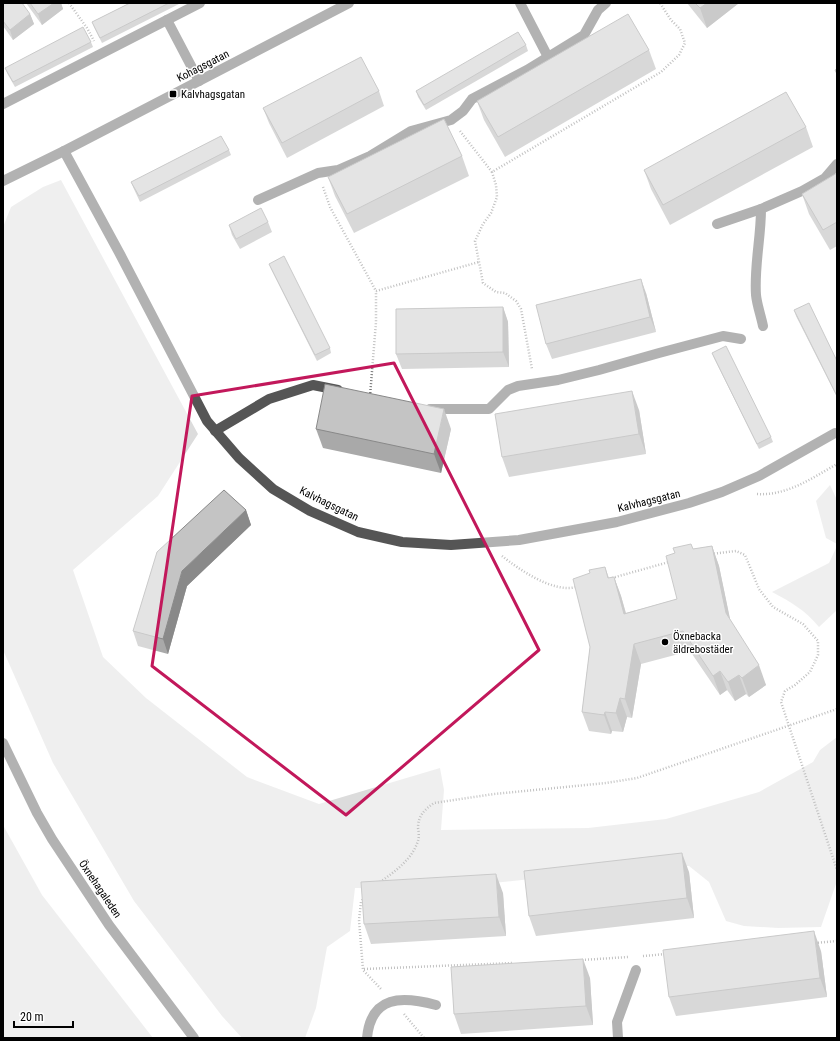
<svg xmlns="http://www.w3.org/2000/svg" width="840" height="1041" font-family="'Roboto Condensed',sans-serif">
<style>
.green{fill:#dcdcdc}
.lines{fill:none;stroke-linecap:round;stroke-linejoin:round}
.path{stroke:#777;stroke-width:2.5;stroke-dasharray:1 2;stroke-linecap:butt}
.minor{stroke:#555;stroke-width:10}
.wall{fill:#a9a9a9}
.shaded-wall{fill:#898989}
.building{fill:#c4c4c4;stroke:#898989}
.marked{fill:none;stroke:#c2185b;stroke-width:3;stroke-linejoin:round}
.poi-dot{fill:#000;stroke:#fff;stroke-width:1.5}
.labels{text-anchor:middle;dominant-baseline:central;stroke-width:3;stroke-linejoin:round;paint-order:stroke}
.street-label{font-size:11px;fill:#000;stroke:#fff}
.poi-label{font-size:11px;fill:#000;stroke:#fff;text-anchor:start}
</style>
<rect width="100%" height="100%" fill="#fff"/>
<g class="green">
<polygon points="61,180 198,434 158,496 73,570 103,657 146,698 247,777 319,804 440,768 444,790 441,830 588,828 666,819 759,792 813,762 820,750 837,737 837,881 821,927 778,928 744,926 726,921 709,882 689,866 632,865 522,880 435,889 355,888 350,931 327,947 316,1008 305,1038 242,1038 222,1016 134,901 53,763 3,650 3,227 11,207 43,187"/>
<polygon points="830,485 837,500 837,544 826,538 816,501"/>
<path d="M837 546V610L819 627C805 610 791 602 772 592L829 563Z"/>
<polygon points="3,825 42,895 153,1038 3,1038"/>
</g>
<g class="lines">
<g class="path">
<polyline points="69,3 87,28 94,41"/>
<polyline points="460,131 492,172 661,72 679,55 685,43 680,29 671,20 660,3"/>
<polyline points="492,172 496,185 497,197 491,213 483,224 475,241 483,283 496,292 505,293 516,301 521,309 532,369"/>
<polyline points="323,187 330,207 376,291 479,262"/>
<polyline points="370,396 376,322 376,291"/>
<path d="M757 494C787 496 812 478 837 464"/>
<polyline points="711,554 736,551 745,555 759,589 773,607 803,624 818,641 818,655 810,672 795,685 785,691 781,702 837,870"/>
<path d="M502 556C520 570 553 593 576 587"/>
<polyline points="612,578 669,562"/>
<path d="M380 882C396 871 412 859 418 841 419 837 419 832 418 828 418 816 424 810 434 803L494 794 606 783 637 778 837 709"/>
<polyline points="364,897 361,902 359,920 363,970 382,990"/>
<polyline points="815,943 837,941"/>
<polyline points="643,956 666,954"/>
<polyline points="582,960 628,957"/>
<polyline points="364,969 513,963"/>
<polyline points="404,1014 424,1038"/>
</g>
<g class="minor">
<polyline points="520,3 548,57"/>
<polyline points="167,20 199,81"/>
<polyline points="3,104 200,3"/>
<polyline points="64,151 121,256 207,421 239,458 273,489 310,511 358,532 402,542 451,545 519,540 617,522 689,503 722,492 759,476 835,433"/>
<polyline points="3,181 64,151 349,3"/>
<polyline points="258,200 318,173 338,170 370,156 411,131 451,120 463,111 472,99 527,70 584,35 598,10 606,3"/>
<polyline points="717,224 761,209"/>
<path d="M763 326C761 316 757 305 756 295 754 266 761 238 761 209L802 191 825 178 837 164"/>
<polyline points="430,409 489,409 508,390 518,386 558,380 599,370 659,353 723,336 741,339"/>
<polyline points="215,431 269,399 313,385 338,390"/>
<polyline points="3,743 37,813 52,839 109,925 194,1038"/>
<path d="M367 1038C371 995 402 996 436 1005"/>
<polyline points="618,1038 617,1022 636,970"/>
</g>
</g>
<g class="wall">
<polygon points="3,3 30,14 34,24 13,40 3,26"/>
<polygon points="26,3 61,3 63,9 42,25"/>
<polygon points="130,3 181,3 102,43 94,27 92,22"/>
<polygon points="687,3 739,3 707,28"/>
<polygon points="91,42 93,47 15,87 7,73 5,68"/>
<polygon points="526,45 528,51 426,110 418,97 416,91"/>
<polygon points="649,50 656,69 505,157 484,120 477,101"/>
<polygon points="379,91 384,106 287,158 269,123 263,108"/>
<polygon points="806,127 813,147 670,225 651,189 644,170"/>
<polygon points="229,150 231,155 140,202 133,187 131,182"/>
<polygon points="462,156 469,176 354,233 335,196 328,177"/>
<polygon points="837,173 837,246 830,250 809,214 802,194"/>
<polygon points="268,222 272,232 240,249 232,235 229,225"/>
<polygon points="269,264 330,348 331,353 317,361 271,269"/>
<polygon points="646,293 656,332 552,359 546,344"/>
<polygon points="503,307 508,322 509,367 402,369 396,354"/>
<polygon points="794,310 837,361 837,397 796,316"/>
<polygon points="712,353 771,437 773,442 759,449 714,358"/>
<polygon points="639,410 646,454 509,477 502,457"/>
<polygon points="316,429 451,429 441,473 323,448"/>
<polygon points="246,510 251,525 187,586 168,654 138,646 133,631"/>
<polygon points="712,546 719,566 730,620 766,685 749,697 746,694 735,701 727,690 720,695 690,651 641,664 632,718 627,717 623,732 612,731 611,734 589,731 582,712 590,647 590,573 605,567 609,578 614,577 621,596 626,613 677,599 693,549"/>
<polygon points="689,872 694,918 536,936 529,916"/>
<polygon points="503,893 506,936 371,944 364,924"/>
<polygon points="821,951 827,997 676,1016 669,997"/>
<polygon points="590,978 593,1025 461,1034 454,1014"/>
</g>
<g class="shaded-wall">
<polygon points="54,3 61,3 63,9 42,25 38,14"/>
<polygon points="707,3 739,3 707,28 700,8"/>
<polygon points="30,14 34,24 13,40 10,30"/>
<polygon points="641,279 646,293 656,332 650,317"/>
<polygon points="503,307 508,322 509,367 503,352"/>
<polygon points="632,391 639,410 646,454 639,434"/>
<polygon points="444,409 451,429 441,473 434,454"/>
<polygon points="246,510 251,525 187,586 168,654 163,639 182,571"/>
<polygon points="712,546 719,566 733,633 726,613"/>
<polygon points="614,577 621,596 631,633 624,614"/>
<polygon points="634,644 641,664 632,718 625,699"/>
<polygon points="759,665 766,685 749,697 742,678"/>
<polygon points="720,671 727,690 720,695 713,676"/>
<polygon points="739,675 746,694 735,701 728,682"/>
<polygon points="620,698 627,717 623,732 616,713"/>
<polygon points="605,712 612,731 611,734 604,715"/>
<polygon points="682,853 689,872 694,918 687,898"/>
<polygon points="496,874 503,893 506,936 499,917"/>
<polygon points="814,931 821,951 827,997 820,978"/>
<polygon points="583,959 590,978 593,1025 586,1006"/>
</g>
<g class="building">
<polygon points="3,3 22,3 30,14 10,30 3,21"/>
<polygon points="30,3 54,3 38,14"/>
<polygon points="130,3 169,3 100,38 92,22"/>
<polygon points="695,3 707,3 700,8"/>
<polygon points="628,14 649,50 498,137 477,101"/>
<polygon points="83,27 91,42 13,82 5,68"/>
<polygon points="518,32 526,45 424,105 416,91"/>
<polygon points="361,57 379,91 282,143 263,108"/>
<polygon points="837,69 837,74 835,70"/>
<polygon points="786,92 806,127 663,205 644,170"/>
<polygon points="444,119 462,156 347,214 328,177"/>
<polygon points="221,136 229,150 139,196 131,182"/>
<polygon points="837,173 837,222 823,230 802,194"/>
<polygon points="261,208 268,222 236,239 229,225"/>
<polygon points="284,256 330,348 315,355 269,264"/>
<polygon points="641,279 650,317 546,344 536,305"/>
<polygon points="809,303 837,361 837,396 794,310"/>
<polygon points="503,307 503,352 396,354 396,309"/>
<polygon points="726,346 771,437 757,444 712,353"/>
<polygon points="325,384 444,409 434,454 316,429"/>
<polygon points="632,391 639,434 502,457 495,414"/>
<polygon points="224,490 246,510 182,571 163,639 133,631 157,552"/>
<polygon points="691,544 693,549 712,546 726,613 759,665 742,678 739,675 728,682 720,671 713,676 683,631 634,644 625,699 620,698 616,713 605,712 604,715 582,712 590,647 573,579 590,573 589,570 605,567 608,578 614,577 624,614 677,599 666,556 675,553 673,548"/>
<polygon points="682,853 687,898 529,916 524,871"/>
<polygon points="496,874 499,917 364,924 361,882"/>
<polygon points="814,931 820,978 669,997 663,950"/>
<polygon points="583,959 586,1006 454,1014 451,967"/>
</g>
<path d="M0 0H840V1041H0ZM394 363 539 650 346 815 152 666 192 396Z" fill="#fff" fill-opacity=".55" fill-rule="evenodd"/>
<path class="marked" d="M394 363 539 650 346 815 152 666 192 396Z"/>
<g class="poi-dot">
<rect x="169" y="90" width="8" height="8" rx="2"/>
<circle cx="665" cy="642" r="4"/>
</g>
<g class="labels">
<g class="street-label">
<text transform="translate(203 66) rotate(-27)">Kohagsgatan</text>
<text transform="translate(649 501) rotate(-14)">Kalvhagsgatan</text>
<text transform="translate(329 504) rotate(26)">Kalvhagsgatan</text>
<text transform="translate(100 889) rotate(56)">Öxnehagaleden</text>
</g>
<g class="poi-label">
<text x="181" y="94">Kalvhagsgatan</text>
<text x="673" y="636">Öxnebacka<tspan x="673" dy="13">äldrebostäder</tspan></text>
</g>
</g>
<rect width="840" height="1041" fill="none" stroke="#000000" stroke-width="8"/>
<path d="M14 1021v6h59v-6" fill="none" stroke="#000000" stroke-width="2"/>
<text x="20" y="1021" font-size="12" fill="#000000" stroke="#ffffff" stroke-width="3" paint-order="stroke">20 m</text>
</svg>
